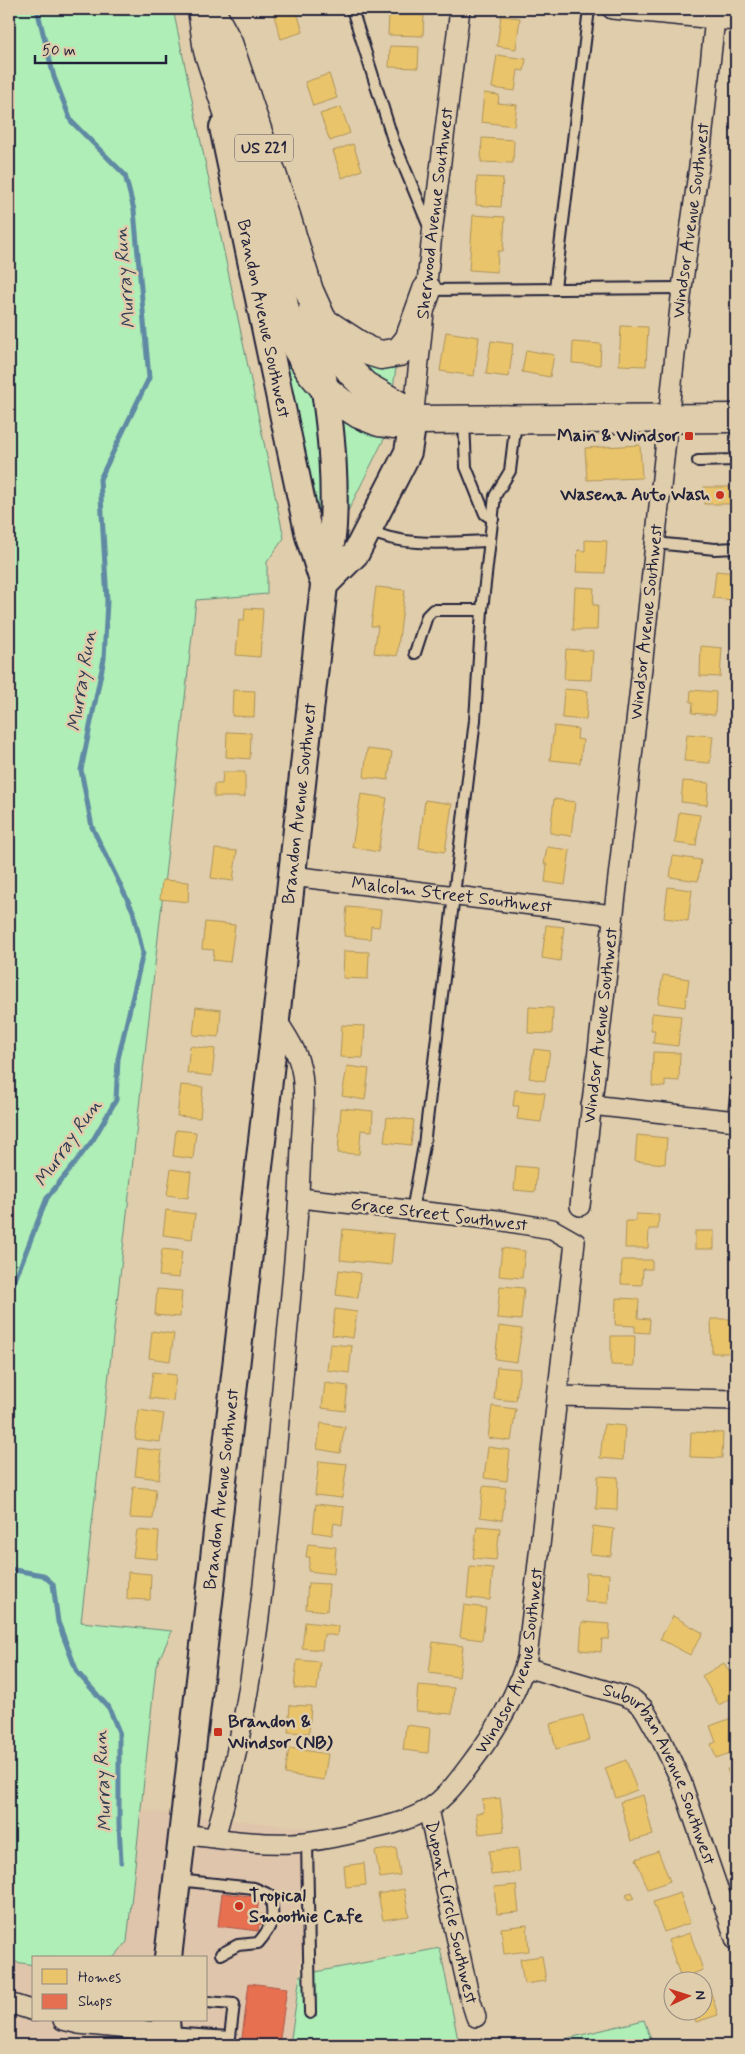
<svg xmlns="http://www.w3.org/2000/svg" width="745" height="2054" font-family="Mynerve,sans-serif">
<style>
.built{fill:#dfc5ab}
.green{fill:#afeeb6;stroke:#688878}
.homes{fill:#e9c46a;stroke:#ad935c}
.shops{fill:#e76f51;stroke:#ac584a}
.lines{fill:none;stroke-linecap:round;stroke-linejoin:round}
.stream{stroke:#608aa4;stroke-width:5}
.lane-casing{stroke:#22223b;stroke-width:14}
.street-casing{stroke:#22223b;stroke-width:22}
.secondary-casing{stroke:#22223b;stroke-width:30}
.primary-casing{stroke:#22223b;stroke-width:31}
.lane{stroke:#e0cdab;stroke-width:10}
.street{stroke:#e0cdab;stroke-width:19}
.secondary{stroke:#e0cdab;stroke-width:26}
.primary{stroke:#e0cdab;stroke-width:28}
.poi-dot{fill:#c8321e;stroke:#e0cdab;stroke-width:2}
.labels{text-anchor:middle;dominant-baseline:central;stroke-width:5;stroke-linejoin:round;paint-order:stroke}
.shield{fill:#e0cdab;stroke:#5b555d;stroke-width:1}
.shield-label{font-size:16px;font-weight:bold;fill:#22223b}
.street-label{font-size:18px;fill:#22223b;stroke:#e0cdab}
.poi-label{font-size:18px;font-weight:bold;fill:#22223b;stroke:#e0cdab;text-anchor:end}
.water-label{font-size:19px;font-style:italic;fill:#313c55;stroke:#e0cdab}
</style>
<rect width="100%" height="100%" fill="#e0cdab"/>
<filter id="ink" filterUnits="userSpaceOnUse"><feTurbulence type="fractalNoise" baseFrequency=".02" numOctaves="2"/><feDisplacementMap in="SourceGraphic" scale="10" xChannelSelector="R" yChannelSelector="G"/><feConvolveMatrix kernelMatrix="1 2 1 2 8 2 1 2 1" color-interpolation-filters="sRGB"/></filter>
<g filter="url(#ink)">
<polygon class="built" points="140,1810 317,1829 290,2045 9,2045 9,1961 34,1965 34,2020 206,2020 206,1958 113,1958 127,1942"/>
<g class="green">
<polygon points="9,9 173,9 284,538 267,562 267,594 196,600 81,1622 172,1631 156,1666 127,1942 113,1958 34,1958 34,1965 9,1961"/>
<polygon points="279,335 314,398 322,478 323,540"/>
<polygon points="346,344 397,361 393,388 372,376"/>
<polygon points="339,416 376,435 385,437 345,517"/>
<polygon points="440,1948 459,2045 290,2045 300,1975"/>
<polygon points="644,2020 653,2045 540,2045"/>
</g>
<g class="homes">
<polygon points="272,9 296,9 303,32 281,39"/>
<polygon points="389,14 424,15 423,36 388,35"/>
<polygon points="501,16 520,18 516,49 497,46"/>
<polygon points="390,46 419,47 418,68 389,67"/>
<polygon points="497,55 526,59 524,71 518,70 515,91 492,88"/>
<polygon points="329,74 337,98 313,106 305,82"/>
<polygon points="484,93 499,95 498,103 517,105 514,126 481,122"/>
<polygon points="341,107 350,133 330,141 320,114"/>
<polygon points="482,138 514,140 513,163 481,162"/>
<polygon points="353,144 362,170 342,178 333,151"/>
<polygon points="477,177 503,178 501,207 476,205"/>
<polygon points="473,215 505,217 503,251 498,251 497,272 469,270"/>
<polygon points="621,326 648,327 646,366 619,365"/>
<polygon points="446,332 479,337 474,376 440,371"/>
<polygon points="491,341 513,344 509,377 486,374"/>
<polygon points="573,342 601,344 600,365 572,363"/>
<polygon points="526,350 554,355 550,377 522,372"/>
<polygon points="640,445 642,478 587,480 585,448"/>
<rect x="704" y="487" width="32" height="17"/>
<polygon points="585,540 607,541 605,573 576,572 578,550 585,551"/>
<polygon points="716,571 736,573 734,600 713,598"/>
<polygon points="376,587 405,590 397,656 374,653 378,626 371,626"/>
<polygon points="575,587 594,588 593,605 598,605 597,630 573,630"/>
<polygon points="245,608 263,609 260,657 236,655 239,620 244,621"/>
<polygon points="701,646 722,648 720,677 700,676"/>
<polygon points="566,649 593,651 591,680 564,679"/>
<polygon points="564,689 588,691 586,720 562,718"/>
<polygon points="233,690 255,691 254,717 232,716"/>
<polygon points="691,690 716,692 715,715 692,713 693,702 690,702"/>
<polygon points="554,726 578,729 577,739 583,740 580,763 550,760"/>
<polygon points="227,732 251,733 250,759 226,757"/>
<polygon points="687,734 713,736 710,763 684,761"/>
<polygon points="367,749 392,752 388,780 364,777"/>
<polygon points="223,772 245,772 245,797 214,797 214,784 222,784"/>
<polygon points="683,781 709,783 707,805 681,802"/>
<polygon points="361,794 387,798 378,852 352,847"/>
<polygon points="554,799 575,802 571,836 550,833"/>
<polygon points="425,800 452,804 445,852 419,848"/>
<polygon points="679,812 700,815 696,846 675,843"/>
<polygon points="547,847 570,850 565,885 545,882 547,864 544,864"/>
<polygon points="215,849 237,851 233,881 211,878"/>
<polygon points="673,856 701,860 698,881 670,877"/>
<polygon points="162,880 189,882 188,902 160,899"/>
<polygon points="668,887 692,890 688,921 664,918"/>
<polygon points="347,907 381,910 379,927 371,926 370,939 344,936"/>
<polygon points="205,922 235,925 230,962 213,960 214,950 202,949"/>
<polygon points="546,925 564,927 560,961 542,958"/>
<polygon points="344,951 369,952 368,979 343,978"/>
<polygon points="663,975 689,979 685,1007 658,1003"/>
<polygon points="196,1007 221,1010 219,1037 193,1035"/>
<polygon points="529,1007 553,1008 552,1034 528,1033"/>
<polygon points="652,1013 681,1016 678,1046 653,1043 655,1030 651,1030"/>
<polygon points="342,1025 365,1026 363,1058 340,1057"/>
<polygon points="190,1046 215,1049 212,1076 187,1073"/>
<polygon points="534,1049 550,1051 545,1081 529,1078"/>
<polygon points="653,1052 680,1053 679,1081 665,1080 665,1087 652,1086"/>
<polygon points="347,1066 369,1069 365,1100 342,1096"/>
<polygon points="181,1085 203,1087 200,1118 177,1116"/>
<polygon points="515,1090 545,1093 541,1122 517,1119 519,1106 513,1106"/>
<polygon points="341,1108 373,1111 372,1131 361,1130 359,1154 338,1153"/>
<polygon points="387,1117 414,1120 411,1145 384,1142"/>
<polygon points="176,1130 196,1132 193,1159 173,1156"/>
<polygon points="637,1135 667,1138 665,1164 635,1161"/>
<polygon points="516,1166 537,1168 535,1192 514,1190"/>
<polygon points="731,1166 736,1166 736,1192 730,1191"/>
<polygon points="171,1169 191,1172 188,1198 167,1195"/>
<polygon points="166,1210 195,1214 192,1239 163,1235"/>
<polygon points="636,1214 659,1215 658,1229 649,1229 648,1248 625,1248 626,1221 636,1221"/>
<polygon points="343,1229 394,1234 391,1265 340,1260"/>
<rect x="695" y="1231" width="19" height="18"/>
<polygon points="502,1248 525,1251 522,1278 499,1276"/>
<polygon points="162,1249 182,1251 179,1278 159,1276"/>
<polygon points="622,1260 652,1260 652,1269 643,1269 642,1285 621,1284"/>
<polygon points="339,1270 360,1273 358,1298 336,1295"/>
<polygon points="500,1286 524,1288 521,1320 497,1318"/>
<polygon points="157,1289 182,1291 180,1317 155,1315"/>
<polygon points="616,1298 639,1299 638,1318 650,1319 649,1333 635,1332 635,1326 615,1325"/>
<polygon points="335,1309 357,1312 353,1338 332,1335"/>
<polygon points="711,1319 732,1319 732,1331 736,1331 736,1353 712,1353"/>
<polygon points="499,1326 522,1329 517,1362 495,1359"/>
<polygon points="152,1331 174,1334 170,1361 149,1358"/>
<polygon points="611,1336 635,1336 634,1366 611,1365"/>
<polygon points="330,1344 352,1346 349,1373 327,1370"/>
<polygon points="497,1367 520,1369 516,1401 494,1399"/>
<polygon points="153,1372 176,1375 173,1401 149,1398"/>
<polygon points="325,1383 348,1386 345,1411 322,1408"/>
<polygon points="492,1406 516,1409 511,1441 488,1438"/>
<polygon points="139,1410 164,1414 160,1442 135,1439"/>
<polygon points="321,1423 345,1427 340,1453 317,1449"/>
<polygon points="604,1424 625,1426 623,1460 600,1458"/>
<polygon points="691,1432 723,1433 722,1458 690,1457"/>
<rect x="732" y="1436" width="4" height="22"/>
<polygon points="488,1447 510,1450 507,1481 484,1478"/>
<polygon points="138,1448 162,1451 159,1479 135,1476"/>
<polygon points="319,1461 347,1464 342,1498 315,1495"/>
<polygon points="598,1476 618,1477 617,1510 596,1509"/>
<polygon points="483,1486 506,1488 502,1520 480,1517"/>
<polygon points="133,1487 156,1489 153,1519 130,1518"/>
<polygon points="316,1504 344,1507 342,1525 334,1523 332,1535 313,1532"/>
<polygon points="477,1526 500,1528 496,1560 473,1558"/>
<polygon points="593,1526 614,1529 611,1556 590,1554"/>
<polygon points="137,1530 159,1532 157,1559 133,1557"/>
<polygon points="308,1544 336,1547 334,1574 308,1571 310,1557 306,1557"/>
<polygon points="470,1566 493,1568 490,1600 467,1598"/>
<polygon points="128,1572 151,1574 150,1600 127,1599"/>
<polygon points="586,1573 609,1574 608,1603 585,1602"/>
<polygon points="308,1583 329,1584 327,1611 306,1609"/>
<polygon points="464,1605 486,1608 482,1640 460,1637"/>
<polygon points="673,1616 703,1633 690,1655 660,1639"/>
<polygon points="305,1622 338,1626 337,1636 324,1634 322,1650 302,1648"/>
<polygon points="582,1622 610,1624 609,1639 602,1639 601,1652 580,1650"/>
<polygon points="433,1642 463,1646 459,1677 429,1673"/>
<polygon points="297,1660 320,1662 317,1690 294,1688"/>
<polygon points="724,1663 736,1683 736,1695 719,1705 702,1676"/>
<polygon points="418,1685 454,1688 452,1714 416,1711"/>
<polygon points="290,1705 311,1706 309,1733 288,1732"/>
<polygon points="583,1715 590,1740 556,1749 550,1724"/>
<polygon points="732,1718 736,1730 736,1751 716,1758 711,1744 716,1742 710,1726"/>
<polygon points="406,1725 430,1728 428,1753 403,1750"/>
<polygon points="289,1748 328,1754 324,1780 285,1774"/>
<polygon points="626,1760 637,1790 616,1798 605,1768"/>
<polygon points="736,1765 736,1795 727,1769"/>
<polygon points="643,1795 653,1835 631,1841 620,1802"/>
<polygon points="500,1798 504,1831 479,1834 476,1813 484,1812 482,1800"/>
<polygon points="396,1848 400,1875 380,1878 375,1851"/>
<polygon points="518,1848 520,1872 491,1875 489,1851"/>
<polygon points="658,1851 670,1881 648,1889 636,1859"/>
<polygon points="364,1863 366,1885 346,1887 344,1866"/>
<polygon points="516,1885 519,1912 497,1914 494,1887"/>
<polygon points="404,1889 409,1916 383,1920 378,1894"/>
<polygon points="632,1892 634,1898 628,1900 626,1894"/>
<polygon points="680,1893 690,1923 664,1932 653,1902"/>
<polygon points="527,1925 529,1951 504,1954 501,1928"/>
<polygon points="690,1933 703,1970 681,1978 668,1940"/>
<polygon points="542,1956 546,1981 524,1984 520,1959"/>
<polygon points="708,1984 718,2015 696,2022 693,2012 702,2012 702,1986"/>
<polygon points="722,2040 724,2045 708,2045"/>
</g>
<g class="shops">
<polygon points="222,1893 259,1897 257,1914 266,1915 264,1925 259,1924 258,1931 218,1926"/>
<polygon points="249,1983 287,1988 279,2045 241,2045"/>
</g>
<g class="lines">
<g class="stream">
<polyline points="9,1295 47,1198 93,1140 116,1100 118,1059 143,953 133,911 92,827 81,770 104,659 107,601 100,479 149,378 134,210 125,175 71,121 54,77 37,9"/>
<polyline points="9,1569 43,1575 53,1584 58,1622 77,1672 109,1708 119,1732 119,1824 121,1862"/>
</g>
<defs>
<g id="lane">
<polyline points="352,9 393,140 430,229"/>
<polyline points="555,288 589,9"/>
<polyline points="428,290 682,288"/>
<polyline points="464,421 466,467 485,514 493,519"/>
<polyline points="698,461 736,460"/>
<path d="M368 530C403 548 452 542 490 541"/>
<polyline points="655,543 715,549 736,548"/>
<polyline points="415,653 427,616 433,610 482,610"/>
<polyline points="733,1121 736,1096"/>
<polyline points="412,1211 424,1145 475,720 482,610 495,496 510,471 516,421"/>
<polyline points="307,1841 310,2013"/>
<path d="M177 1880 254 1888 270 1895C275 1917 273 1926 258 1943L238 1945 221 1954"/>
<polyline points="168,2033 230,2037 234,2004 206,2002"/>
</g>
<g id="street">
<polyline points="612,9 736,21"/>
<path id="s1" d="M413 420 432 234 460 9"/>
<path id="s2" d="M292 876 613 915"/>
<polyline points="591,1105 736,1121"/>
<path id="s3" d="M580 1206 639 696 682 288 700 159 716 9"/>
<polyline points="557,1396 736,1400"/>
<path id="s4" d="M525 1667 625 1696 634 1700 644 1709 661 1739 681 1781 736 1941"/>
<path id="s5" d="M428 1809 469 1995 476 2017"/>
<path id="s6" d="M181 1834C218 1838 255 1845 292 1843 314 1842 337 1837 359 1832 383 1827 407 1822 428 1809 450 1795 465 1771 481 1750 500 1723 518 1691 527 1658L575 1242 552 1229 497 1220 300 1198"/>
<path d="M215 1837C260 1685 269 1524 284 1367 291 1293 299 1220 301 1146 302 1126 305 1104 303 1084 302 1058 290 1040 276 1019"/>
<polyline points="9,2003 34,2011"/>
<polyline points="63,2020 79,2024 167,2033"/>
</g>
<g id="secondary">
<path id="s7" d="M223 127 292 456 309 536 322 578"/>
<polyline points="324,585 356,553 408,452 413,420"/>
<path id="s8" d="M168 1958 276 1019 324 585C327 566 332 545 333 525 337 452 324 381 312 309"/>
<polyline points="166,2020 168,2045"/>
</g>
<g id="primary">
<polyline points="202,9 208,51 270,241 289,329 297,349 310,371 326,390 342,403 359,414 379,422 395,424 413,420 736,418"/>
<polyline points="210,9 228,43 286,216 309,291 337,353 352,373 365,386 398,405 413,420"/>
<polyline points="322,321 368,351 381,355 399,352 409,340 427,290"/>
</g>
</defs>
<use href="#lane" class="lane-casing"/>
<use href="#street" class="street-casing"/>
<use href="#secondary" class="secondary-casing"/>
<use href="#primary" class="primary-casing"/>
<use href="#lane" class="lane"/>
<use href="#street" class="street"/>
<use href="#secondary" class="secondary"/>
<use href="#primary" class="primary"/>
</g>
</g>
<g class="poi-dot">
<rect x="684" y="431" width="10" height="10" rx="2.5"/>
<circle cx="720" cy="495" r="5"/>
<rect x="213" y="1727" width="10" height="10" rx="2.5"/>
<circle cx="239" cy="1906" r="5"/>
</g>
<g class="labels">
<rect class="shield" x="235" y="134.5" width="58" height="27" rx="4"/>
<g class="shield-label">
<text x="264" y="148">US 221</text>
</g>
<g class="street-label">
<text stroke="none"><textPath href="#s1" startOffset="208">Sherwood Avenue Southwest</textPath></text>
<text stroke="none"><textPath href="#s3" startOffset="992">Windsor Avenue Southwest</textPath></text>
<text stroke="none"><textPath href="#s7" startOffset="196">Brandon Avenue Southwest</textPath></text>
<text stroke="none"><textPath href="#s3" startOffset="588">Windsor Avenue Southwest</textPath></text>
<text stroke="none"><textPath href="#s8" startOffset="1162">Brandon Avenue Southwest</textPath></text>
<text stroke="none"><textPath href="#s2" startOffset="161">Malcolm Street Southwest</textPath></text>
<text stroke="none"><textPath href="#s3" startOffset="182">Windsor Avenue Southwest</textPath></text>
<text transform="translate(439 1215) rotate(7)">Grace Street Southwest</text>
<text stroke="none"><textPath href="#s8" startOffset="472">Brandon Avenue Southwest</textPath></text>
<text stroke="none"><textPath href="#s6" startOffset="428">Windsor Avenue Southwest</textPath></text>
<text stroke="none"><textPath href="#s4" startOffset="189">Suburban Avenue Southwest</textPath></text>
<text stroke="none"><textPath href="#s5" startOffset="106">Dupont Circle Southwest</textPath></text>
</g>
<g class="poi-label">
<text x="679" y="436">Main &amp; Windsor</text>
<text x="710" y="495">Wasena Auto Wash</text>
<text x="228" y="1722" text-anchor="start">Brandon &amp;<tspan x="228" dy="21">Windsor (NB)</tspan></text>
<text x="249" y="1896" text-anchor="start">Tropical<tspan x="249" dy="21">Smoothie Cafe</tspan></text>
</g>
<g class="water-label">
<text transform="translate(125 278) rotate(-95)">Murray Run</text>
<text transform="translate(82 681) rotate(-81)">Murray Run</text>
<text transform="translate(68 1143) rotate(-55)">Murray Run</text>
<text transform="translate(103 1781) rotate(-93)">Murray Run</text>
</g>
</g>
<rect width="745" height="2054" fill="none" stroke="#e0cdab" stroke-width="30"/>
<rect x="15" y="15" width="715" height="2024" fill="none" stroke="#22223b" stroke-width="2" filter="url(#ink)"/>
<rect x="32" y="1956" width="175" height="65" fill="#e0cdab" stroke="#94897e"/>
<rect x="42" y="1969" width="25" height="15" fill="#e9c46a" stroke="#94897e"/>
<text x="78" y="1982" font-size="15" fill="#22223b">Homes</text>
<rect x="42" y="1994" width="25" height="15" fill="#e76f51" stroke="#94897e"/>
<text x="78" y="2006" font-size="15" fill="#22223b">Shops</text>
<g transform="translate(688 1996) rotate(86)"><circle r="24" fill="#e0cdab" stroke="#94897e"/>
<path d="M0-4L9 19L0 12L-9 19Z" fill="#c8321e"/>
<text y="-8" font-size="14" font-weight="bold" text-anchor="middle" fill="#22223b">N</text>
</g>
<path d="M35 55v8h131v-8" fill="none" stroke="#22223b" stroke-width="2.5"/>
<text x="42" y="55" font-size="15" fill="#22223b" stroke="#e0cdab" stroke-width="4" paint-order="stroke">50 m</text>
</svg>
